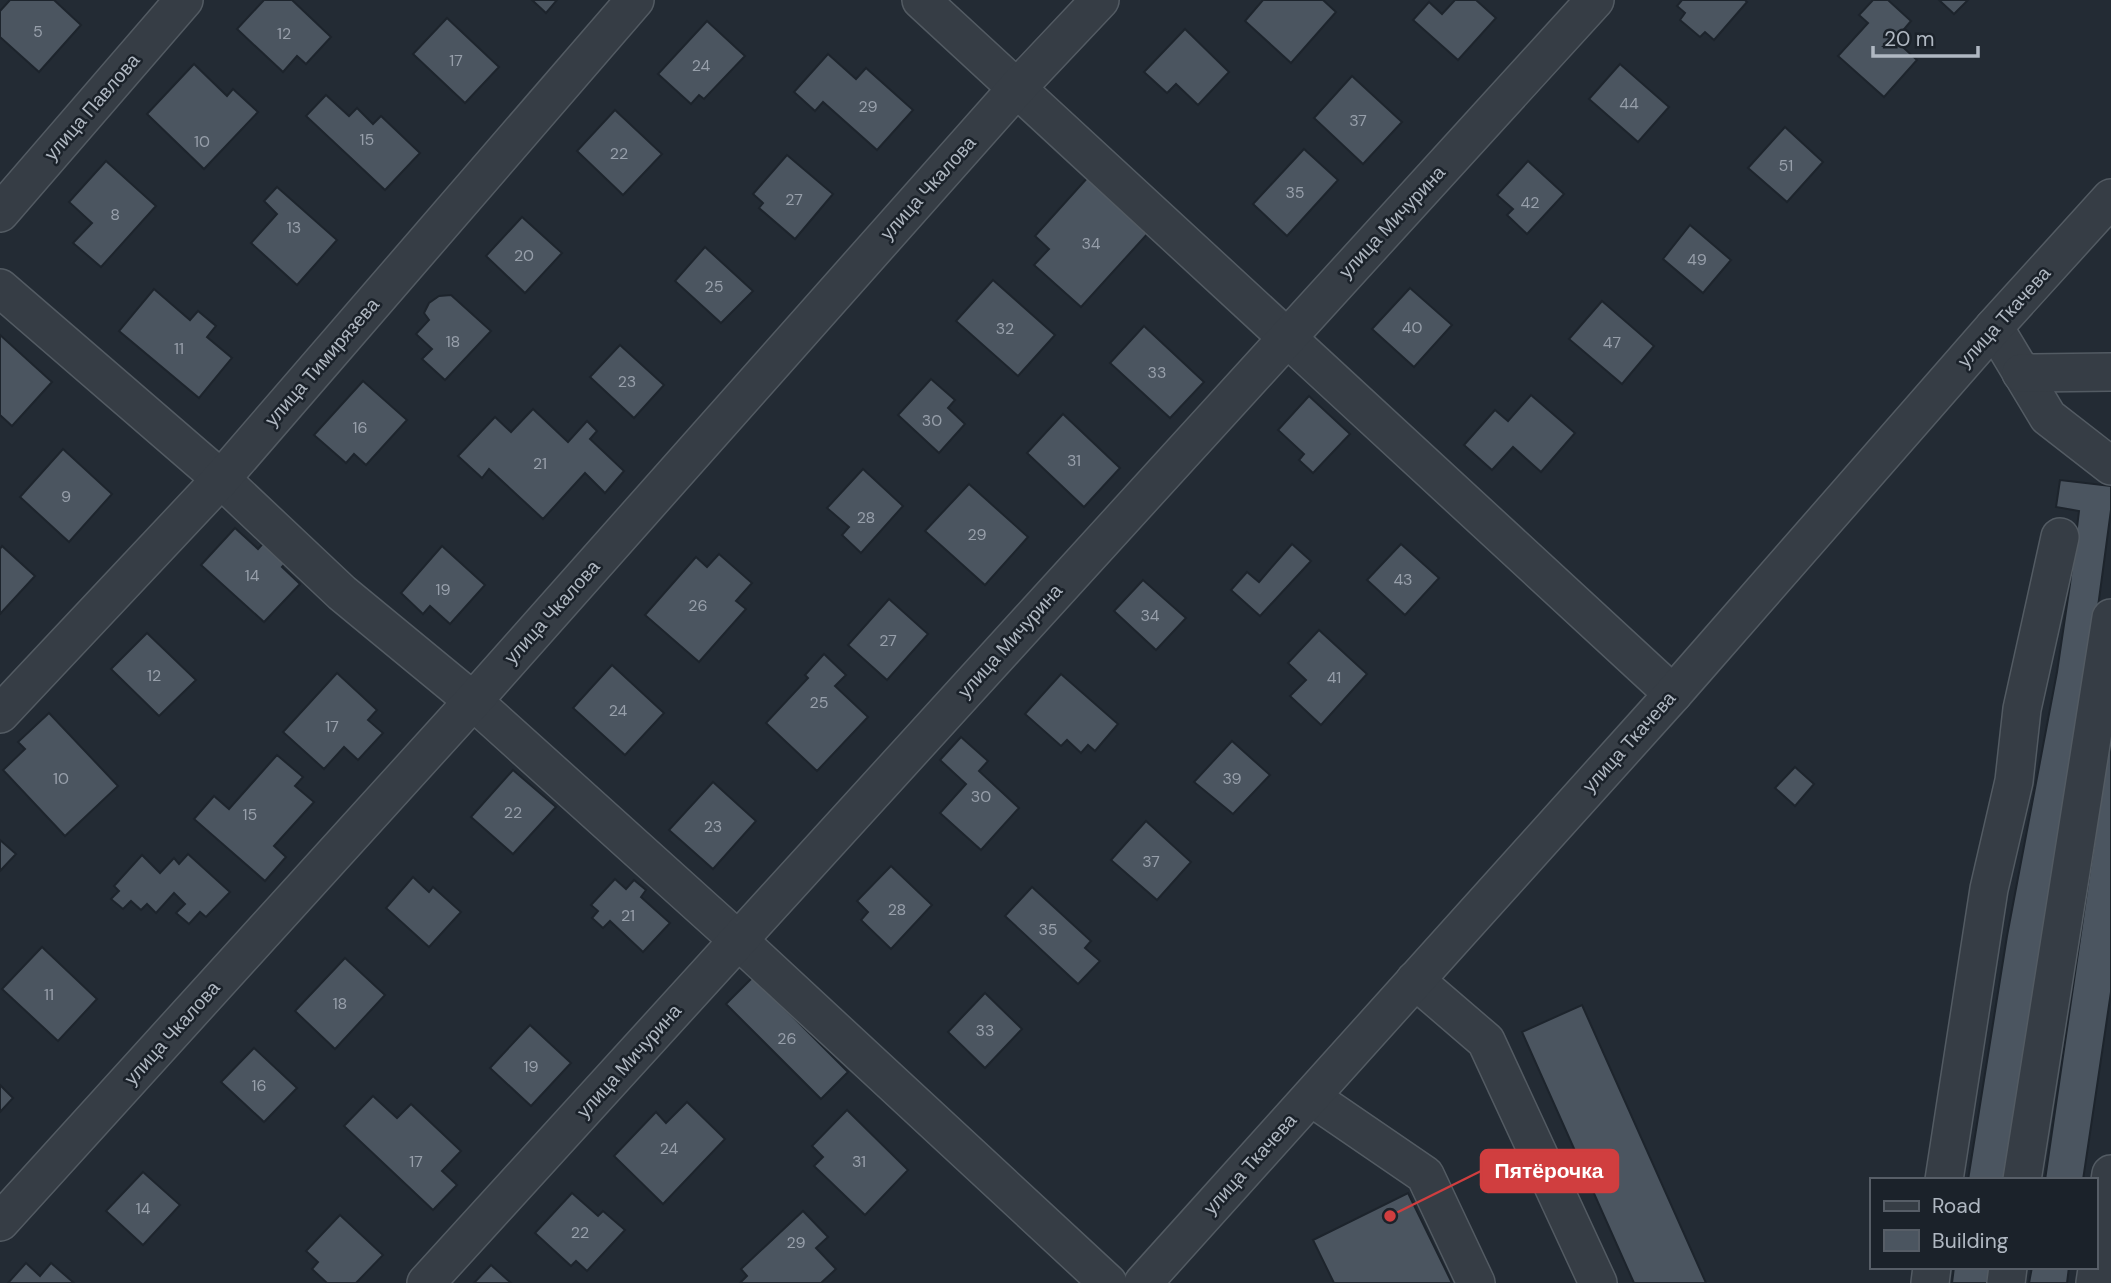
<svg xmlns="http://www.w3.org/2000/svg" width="2111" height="1283" font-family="'DM Sans',sans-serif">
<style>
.building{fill:#4b5560;stroke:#1d242c;stroke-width:2}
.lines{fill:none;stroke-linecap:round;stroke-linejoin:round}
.minor-casing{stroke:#535b63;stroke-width:40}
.minor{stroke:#363d45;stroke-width:37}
.labels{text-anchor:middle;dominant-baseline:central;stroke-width:5;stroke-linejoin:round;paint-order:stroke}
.number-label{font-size:16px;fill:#979faa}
.street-label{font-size:19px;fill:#b0b8c2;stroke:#1b222a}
.leader{fill:none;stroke:#d03e3f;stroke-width:2.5}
.callout-dot{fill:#d03e3f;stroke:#1b222a;stroke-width:2.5}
.callout{fill:#d03e3f;stroke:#d03e3f;stroke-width:2.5}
.callout-label{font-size:21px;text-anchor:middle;font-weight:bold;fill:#fff}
</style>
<rect width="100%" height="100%" fill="#232b34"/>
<g class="building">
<polygon points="10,0 54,0 81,25 39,72 0,37 0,11"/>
<polygon points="264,0 292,0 331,37 306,64 297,56 283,72 237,29"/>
<polygon points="532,0 557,0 546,13"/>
<polygon points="1263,0 1323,0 1336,12 1291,63 1245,21"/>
<polygon points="1455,0 1476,0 1496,18 1458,60 1413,20 1429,2 1442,14"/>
<polygon points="1682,0 1745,0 1747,2 1714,40 1705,32 1700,37 1680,20 1685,13 1677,6"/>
<polygon points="1873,0 1888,0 1911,21 1895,40 1917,60 1884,97 1838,56 1868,23 1859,15"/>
<polygon points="1939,0 1968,0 1954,14"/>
<polygon points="447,18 499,67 465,103 413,54"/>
<polygon points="707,21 745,56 704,99 699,95 691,104 658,74"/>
<polygon points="1185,29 1229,72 1198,105 1176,84 1167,93 1144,72"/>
<polygon points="828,54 856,79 866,68 913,110 877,150 823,102 815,111 794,92"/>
<polygon points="194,64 227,96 233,89 258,112 204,169 147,114"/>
<polygon points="1620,64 1669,107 1638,142 1589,99"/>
<polygon points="1352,76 1402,122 1363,164 1314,118"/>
<polygon points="326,95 349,116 357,108 373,124 381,116 420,153 385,190 306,116"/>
<polygon points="615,110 662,154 623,195 577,151"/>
<polygon points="1785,127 1823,162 1787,202 1748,168"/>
<polygon points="1304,149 1338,180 1287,236 1253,204"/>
<polygon points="787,155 833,194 795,239 759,208 763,203 753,194"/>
<polygon points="106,161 156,206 101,267 73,243 92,223 69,202"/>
<polygon points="1528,161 1564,194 1527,234 1507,215 1513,209 1497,195"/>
<polygon points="1089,176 1150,231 1081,307 1034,265 1049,249 1035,236"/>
<polygon points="277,187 337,240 297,285 251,243 277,214 264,201"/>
<polygon points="522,217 562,253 525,293 486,256"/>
<polygon points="1690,225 1731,260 1703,293 1663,259"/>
<polygon points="705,247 753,291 721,323 675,281"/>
<polygon points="993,280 1055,335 1018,376 956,321"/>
<polygon points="1410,288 1452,325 1414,367 1372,329"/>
<polygon points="154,289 190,320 198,311 216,326 207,337 232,358 199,398 119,331"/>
<polygon points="451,295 491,331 445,380 422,359 432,349 416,334 429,320 424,313 429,303 439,296"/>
<polygon points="1602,301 1654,346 1622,384 1569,339"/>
<polygon points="1144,326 1204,382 1170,418 1110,363"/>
<polygon points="0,335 52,382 12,426 0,415"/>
<polygon points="620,345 664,385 634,418 590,377"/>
<polygon points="931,379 955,400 948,408 965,424 939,453 898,415"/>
<polygon points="363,381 407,420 366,465 354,454 346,463 314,435"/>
<polygon points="1531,395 1575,433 1541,472 1513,447 1492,470 1464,445 1495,410 1508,421"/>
<polygon points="1309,396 1350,434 1313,473 1299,460 1304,454 1278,430"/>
<polygon points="533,409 568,442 587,421 597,431 590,439 624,471 605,493 585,473 543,519 489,469 482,478 458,456 495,417 511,432"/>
<polygon points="1063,414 1120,468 1084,507 1027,453"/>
<polygon points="63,449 112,494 69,542 20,497"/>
<polygon points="863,469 903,506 861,553 842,535 849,527 827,508"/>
<polygon points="2060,480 2111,486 2111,510 2089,674 2004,1180 1968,1180 2007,936 2057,672 2070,584 2079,511 2056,507"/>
<polygon points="969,484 1028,537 985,585 925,531"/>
<polygon points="235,528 258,549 268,538 290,558 282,567 300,584 264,622 201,565"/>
<polygon points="1292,544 1311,561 1260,616 1231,590 1247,572 1259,582"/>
<polygon points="1401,544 1439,578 1405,615 1367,580"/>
<polygon points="2,546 35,576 0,614 0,549"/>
<polygon points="442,546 485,585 450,624 430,606 423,614 401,593"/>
<polygon points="719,554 752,583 736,601 746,609 699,662 645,615 696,557 707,567"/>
<polygon points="1143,580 1186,618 1156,650 1114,611"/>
<polygon points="889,599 928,634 887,680 848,645"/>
<polygon points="1319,630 1367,674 1321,725 1290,696 1306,680 1288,663"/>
<polygon points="147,633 196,680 159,716 111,669"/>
<polygon points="824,654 846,675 835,686 868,717 817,771 766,723 808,678 805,675"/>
<polygon points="612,665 664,713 625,755 573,708"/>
<polygon points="337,673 377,710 368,720 383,733 358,760 344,747 324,769 283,732"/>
<polygon points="1061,674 1118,724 1095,751 1088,745 1081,753 1067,740 1061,746 1025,714"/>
<polygon points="49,713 118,786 65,836 3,770 25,749 18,742"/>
<polygon points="2111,726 2111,992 2083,1180 2045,1180"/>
<polygon points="961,737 988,761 979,771 1019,808 981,850 940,813 966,784 940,760"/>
<polygon points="1232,741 1270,775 1233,814 1194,782"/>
<polygon points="277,755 303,777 295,786 314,802 274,846 286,857 265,881 194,819 214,796 229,809"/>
<polygon points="1795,767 1814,784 1795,806 1775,788"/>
<polygon points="513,770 556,807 513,854 471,817"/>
<polygon points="713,782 756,821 713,869 669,830"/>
<polygon points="1146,821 1191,862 1157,900 1111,860"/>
<polygon points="0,840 16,854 0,871"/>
<polygon points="188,854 230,892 206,917 200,912 189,924 176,913 185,904 174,893 156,913 147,904 141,910 131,901 123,909 111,899 119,891 114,886 142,855 160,873 174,858 179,864"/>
<polygon points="891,866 932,905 891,949 861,920 868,912 857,901"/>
<polygon points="413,877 429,892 433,887 461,912 429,947 386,908"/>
<polygon points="615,879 626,889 634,880 646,890 641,897 670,923 643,952 610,921 603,928 592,918 598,911 591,905"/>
<polygon points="1032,887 1091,941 1085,948 1100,961 1078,984 1005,916"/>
<polygon points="42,947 97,999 58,1041 2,989"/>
<polygon points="345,958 385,995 335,1049 295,1011"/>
<polygon points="753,977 848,1072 821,1099 726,1004"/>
<polygon points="985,993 1022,1029 985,1068 948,1032"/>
<polygon points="1582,1005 1706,1283 1634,1283 1522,1032"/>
<polygon points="530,1025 571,1063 531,1106 490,1068"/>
<polygon points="254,1048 297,1088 264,1122 221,1082"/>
<polygon points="0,1085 13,1098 0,1112"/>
<polygon points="373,1096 397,1118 411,1104 461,1151 442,1171 457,1185 433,1210 344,1126"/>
<polygon points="687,1102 725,1139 663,1204 614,1156 656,1112 666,1123"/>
<polygon points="847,1110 908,1170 865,1215 814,1166 823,1157 812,1146"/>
<polygon points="143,1172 180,1205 143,1245 106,1211"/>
<polygon points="572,1193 598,1216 603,1211 625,1230 587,1271 576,1261 571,1266 535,1233"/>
<polygon points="1408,1193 1452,1283 1334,1283 1313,1240"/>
<polygon points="803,1211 828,1237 816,1248 836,1269 821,1283 740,1283 747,1276 741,1269"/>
<polygon points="340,1215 383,1255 356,1283 327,1283 312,1269 318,1262 306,1251"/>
<polygon points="26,1263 40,1276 51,1263 74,1283 8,1283"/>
<polygon points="491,1265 511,1283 474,1283"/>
<polygon points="1954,1267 1990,1267 1988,1283 1952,1283"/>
<polygon points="2032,1267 2069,1267 2067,1283 2029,1283"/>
</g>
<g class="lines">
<defs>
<g id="minor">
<polyline points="921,0 1673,694"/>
<polyline points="0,213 184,0"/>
<polyline points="0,288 221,479 342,593 473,701 739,941 1108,1283"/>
<polyline points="1994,327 2048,417 2111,466"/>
<polyline points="2021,373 2111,372"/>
<polyline points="0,714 221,479 635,0"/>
<polyline points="1415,980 1486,1041 1598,1283"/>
<polyline points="1311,1097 1425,1175 1476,1283"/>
<polyline points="1944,1180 1989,889 2014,781 2022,709 2060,537"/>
<polyline points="2022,1180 2111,618"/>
<polyline points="0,1222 473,701 1017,88 1100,0"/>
<polyline points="426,1283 1595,0"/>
<polyline points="1143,1283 1673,694 1994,327 2111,198"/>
<polyline points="1930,1283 1932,1267"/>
<polyline points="2006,1283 2008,1267"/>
<polyline points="2095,1283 2111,1174"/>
</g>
</defs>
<use href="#minor" class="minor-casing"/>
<use href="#minor" class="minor"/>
</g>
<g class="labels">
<g class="number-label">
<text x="38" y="31">5</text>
<text x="284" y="33">12</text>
<text x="456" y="60">17</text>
<text x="701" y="65">24</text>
<text x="1629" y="103">44</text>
<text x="868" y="106">29</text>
<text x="1358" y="120">37</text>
<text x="367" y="139">15</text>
<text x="202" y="141">10</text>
<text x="619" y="153">22</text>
<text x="1786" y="165">51</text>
<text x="1295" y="192">35</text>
<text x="794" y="199">27</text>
<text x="1530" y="202">42</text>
<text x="115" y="214">8</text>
<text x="294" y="227">13</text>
<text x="1091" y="243">34</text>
<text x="524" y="255">20</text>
<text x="1697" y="259">49</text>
<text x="714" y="286">25</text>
<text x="1412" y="327">40</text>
<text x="1005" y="328">32</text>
<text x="453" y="341">18</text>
<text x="1612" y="342">47</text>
<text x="179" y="348">11</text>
<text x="1157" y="372">33</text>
<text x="627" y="381">23</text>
<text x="932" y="420">30</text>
<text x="360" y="427">16</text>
<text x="1074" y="460">31</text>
<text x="540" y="463">21</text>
<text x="66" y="496">9</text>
<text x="866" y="517">28</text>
<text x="977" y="534">29</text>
<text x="252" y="575">14</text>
<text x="1403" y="579">43</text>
<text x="443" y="589">19</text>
<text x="698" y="605">26</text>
<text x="1150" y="615">34</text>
<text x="888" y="640">27</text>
<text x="154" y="675">12</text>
<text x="1334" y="677">41</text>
<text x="819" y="702">25</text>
<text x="618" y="710">24</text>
<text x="332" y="726">17</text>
<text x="61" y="778">10</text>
<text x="1232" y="778">39</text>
<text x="981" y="796">30</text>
<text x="513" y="812">22</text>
<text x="250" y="814">15</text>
<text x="713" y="826">23</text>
<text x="1151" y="861">37</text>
<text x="897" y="909">28</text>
<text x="628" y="915">21</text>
<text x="1048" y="929">35</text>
<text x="49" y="994">11</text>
<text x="340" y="1003">18</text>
<text x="985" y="1030">33</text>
<text x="787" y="1038">26</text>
<text x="531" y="1066">19</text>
<text x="259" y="1085">16</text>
<text x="669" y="1148">24</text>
<text x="416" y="1161">17</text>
<text x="859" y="1161">31</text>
<text x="143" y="1208">14</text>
<text x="580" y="1232">22</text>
<text x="796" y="1242">29</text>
</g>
<g class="street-label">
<text transform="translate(92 107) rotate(-49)">улица Павлова</text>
<text transform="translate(928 188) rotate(-48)">улица Чкалова</text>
<text transform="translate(1392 222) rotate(-47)">улица Мичурина</text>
<text transform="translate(2004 317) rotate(-48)">улица Ткачева</text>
<text transform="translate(322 362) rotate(-49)">улица Тимирязева</text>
<text transform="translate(552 612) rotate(-48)">улица Чкалова</text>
<text transform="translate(1010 641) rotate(-48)">улица Мичурина</text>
<text transform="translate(1629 742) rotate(-48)">улица Ткачева</text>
<text transform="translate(172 1033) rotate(-48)">улица Чкалова</text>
<text transform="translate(629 1061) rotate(-48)">улица Мичурина</text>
<text transform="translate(1250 1164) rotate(-48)">улица Ткачева</text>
</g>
</g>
<path class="leader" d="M1390 1216L1481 1171"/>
<circle class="callout-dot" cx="1390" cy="1216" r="7"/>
<rect class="callout" x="1481" y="1150" width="137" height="42" rx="7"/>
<g class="callout-label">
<text x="1549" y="1178">Пятёрочка</text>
</g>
<rect x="1870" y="1178" width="228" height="91" fill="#1b222a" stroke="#575e67" stroke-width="2"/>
<rect x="1884" y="1201" width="35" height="10" fill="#363d45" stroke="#575e67" stroke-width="2"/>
<text x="1932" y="1213" font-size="21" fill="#b0b8c2">Road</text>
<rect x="1884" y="1230" width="35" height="21" fill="#4b5560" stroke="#575e67" stroke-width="2"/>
<text x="1932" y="1248" font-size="21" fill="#b0b8c2">Building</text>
<path d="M1873 46v10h105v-10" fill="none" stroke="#b0b8c2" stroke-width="3.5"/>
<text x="1884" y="46" font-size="21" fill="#b0b8c2" stroke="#1b222a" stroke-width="5" paint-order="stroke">20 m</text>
</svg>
